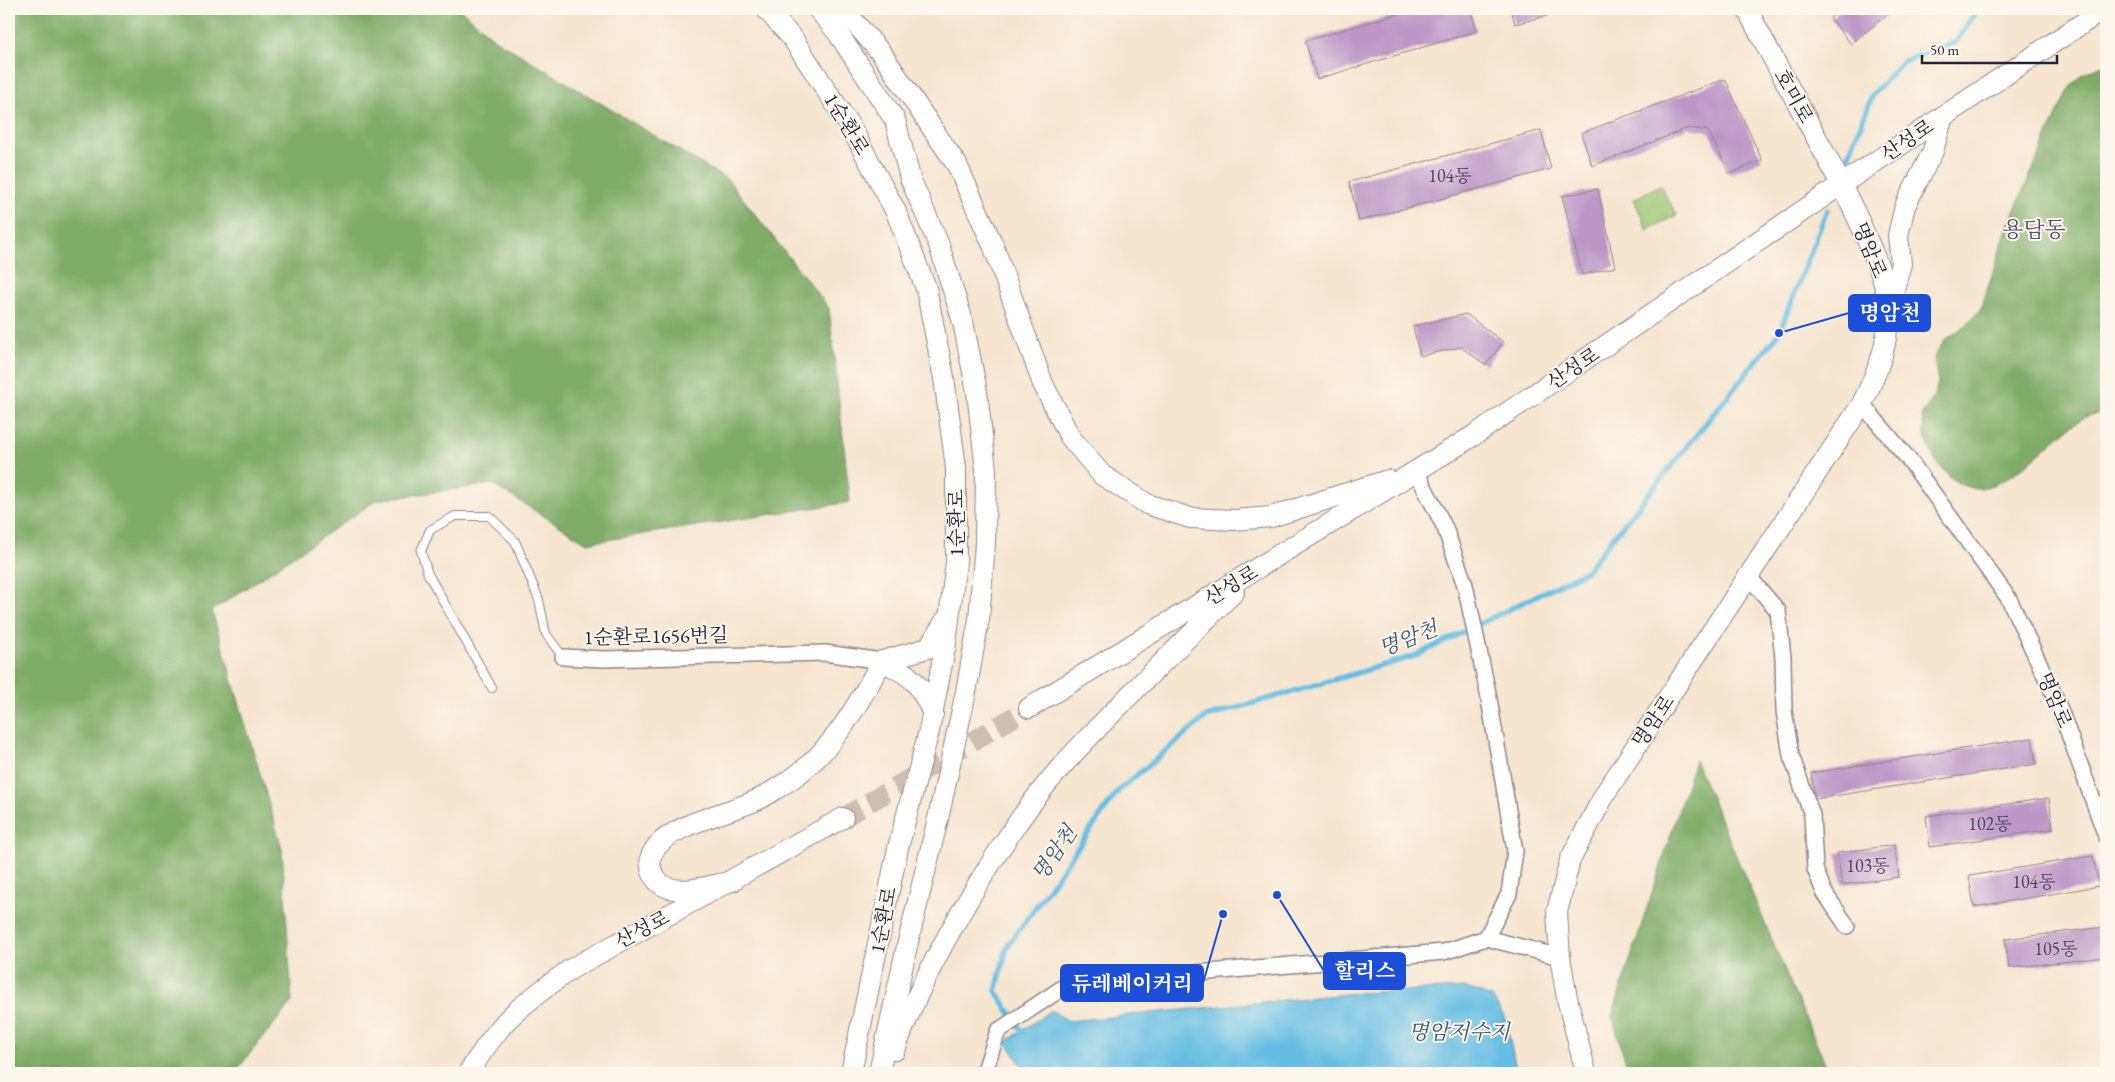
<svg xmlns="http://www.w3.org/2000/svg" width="2115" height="1082" font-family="'EB Garamond','Noto Serif KR',serif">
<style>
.green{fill:#9ec874;stroke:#607558}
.forest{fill:#7eac66;stroke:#506750}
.water{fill:#65bee3;stroke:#44708f}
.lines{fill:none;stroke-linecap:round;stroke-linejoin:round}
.stream{stroke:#65bee3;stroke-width:5.5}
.building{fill:#bd96c7}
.secondary-tunnel{stroke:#ccbeb1;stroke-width:20;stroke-dasharray:20 10;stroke-linecap:butt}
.lane-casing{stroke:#8c8485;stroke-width:10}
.street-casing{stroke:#8c8485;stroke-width:18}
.secondary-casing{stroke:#8c8485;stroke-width:22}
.lane{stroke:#fff;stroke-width:8}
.street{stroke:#fff;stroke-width:15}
.secondary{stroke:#fff;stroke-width:20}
.labels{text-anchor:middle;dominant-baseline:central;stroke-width:4;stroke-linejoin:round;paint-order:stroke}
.number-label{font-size:18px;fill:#493f5e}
.street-label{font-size:20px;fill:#22223b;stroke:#fbf7ec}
.water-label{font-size:21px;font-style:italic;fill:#395976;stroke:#fbf7ec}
.quarter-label{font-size:22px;fill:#584b6c;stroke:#fbf7ec}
.leader{fill:none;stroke:#1d4ed8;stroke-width:2}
.callout-dot{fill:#1d4ed8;stroke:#fbf7ec;stroke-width:2}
.callout{fill:#1d4ed8;stroke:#1d4ed8;stroke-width:2}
.callout-label{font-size:21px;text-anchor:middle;font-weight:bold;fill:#fff}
</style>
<rect width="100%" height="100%" fill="#fbf7ec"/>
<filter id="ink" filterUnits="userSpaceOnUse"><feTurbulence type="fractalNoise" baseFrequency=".02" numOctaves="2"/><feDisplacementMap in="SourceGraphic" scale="10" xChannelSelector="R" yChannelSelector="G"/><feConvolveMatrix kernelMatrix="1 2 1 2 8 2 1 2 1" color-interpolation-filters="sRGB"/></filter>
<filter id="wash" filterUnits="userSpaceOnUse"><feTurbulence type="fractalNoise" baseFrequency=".0096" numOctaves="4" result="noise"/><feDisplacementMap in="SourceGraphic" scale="20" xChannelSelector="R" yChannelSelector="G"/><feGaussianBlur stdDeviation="1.12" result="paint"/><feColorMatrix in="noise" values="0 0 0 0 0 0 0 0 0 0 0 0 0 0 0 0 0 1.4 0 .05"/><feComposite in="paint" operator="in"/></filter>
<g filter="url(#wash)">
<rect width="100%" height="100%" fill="#f6e5cf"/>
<polygon class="green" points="1660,185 1677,215 1647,230 1634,199"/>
<g class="forest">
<polygon points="9,9 460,9 496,40 728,180 829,308 850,502 587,543 492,484 377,500 212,611 282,848 292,1002 234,1073 9,1073"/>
<path d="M2102 65 2106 68V412C2099 414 2090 414 2084 418 2047 438 1993 518 1949 476 1930 458 1924 439 1922 414L1934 397 1938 383 1934 357 1944 341 1963 327 1981 309 2008 225 2068 90 2081 75Z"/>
<polygon points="1695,760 1829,1073 1629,1073 1612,1016"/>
</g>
<polygon class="water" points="1467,988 1492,997 1505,1018 1517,1073 1027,1073 1006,1042 1051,1010 1069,1021 1356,993"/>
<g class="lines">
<g class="stream">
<polyline points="1845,164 1873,94 1902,62 1956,42 1978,9"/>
<polyline points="1025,1036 996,991 1007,947 1119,790 1206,717 1415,656 1586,571 1779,333 1827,210"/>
</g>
</g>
<g id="blocks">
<g class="building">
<polygon points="1414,9 1470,9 1477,31 1317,79 1305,41"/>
<polygon points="1511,9 1573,9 1515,24"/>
<polygon points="1842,9 1894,9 1851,44 1830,18"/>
<polygon points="1725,79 1762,160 1730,174 1708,131 1688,128 1592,166 1581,133"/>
<polygon points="1541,130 1551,169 1359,221 1349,182"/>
<polygon points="1598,189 1615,267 1582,275 1562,196"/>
<polygon points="1466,314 1503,342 1486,365 1461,347 1420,356 1413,326"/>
<polygon points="2032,738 2036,764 1815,799 1811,773"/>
<polygon points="2049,798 2053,829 1930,847 1926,816"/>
<polygon points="1894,845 1899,877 1842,885 1837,853"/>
<polygon points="2093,856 2099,886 1974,907 1969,876"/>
<polygon points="2106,927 2106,957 2009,968 2005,939"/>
</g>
</g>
</g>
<g filter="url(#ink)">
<use href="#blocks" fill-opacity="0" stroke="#8c8485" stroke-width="1"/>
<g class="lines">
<polyline class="secondary-tunnel" points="843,818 1029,708"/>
<defs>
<polyline id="lane" points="492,688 428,574 421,551 430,530 455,516 489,516 515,541 539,600 546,634 563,657"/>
<g id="street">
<polyline points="1862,404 1910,461 2009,599 2057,701 2106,836"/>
<polyline points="1416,471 1445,528 1465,585 1488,693 1515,851 1509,894 1486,938 1560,957"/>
<polyline points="1749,577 1778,611 1783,658 1784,711 1791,755 1812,815 1815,869 1824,892 1847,926"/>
<polyline points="563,657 603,659 825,653 882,661"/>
<polyline points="984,1073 998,1031 1068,984 1444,952 1486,938"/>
</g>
<g id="secondary">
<polyline points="766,9 793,39 853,131 896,212 926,288 944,378 956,468 956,562 946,643 929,731 898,848 851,1073"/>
<polyline points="818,9 838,33 895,120 910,178 939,245 963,322 977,392 986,470 985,543 979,619 966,692 937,823 907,946 879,1073"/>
<polyline points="843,9 882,54 957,165 993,245 1043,384 1070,437 1102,475 1147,504 1190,518 1234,520 1271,517 1388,480"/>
<polyline points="1890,303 1901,264 1898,235 1905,206 1933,151 1943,116"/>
<path d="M882 661C914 677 918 681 933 714"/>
<polyline points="1029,708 1473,436 1842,184 2104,9"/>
<path d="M733 881C710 885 665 902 653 874 650 867 649 858 653 852 668 824 730 813 757 800 769 794 782 785 793 778 835 748 858 704 882 661L928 648 946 620"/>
<path d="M895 1050C914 996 941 946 970 897 998 851 1025 808 1061 767 1116 706 1176 650 1234 592"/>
<path d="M468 1073C481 1054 493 1034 510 1017 529 999 550 984 571 969L843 818"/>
<path d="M1586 1073 1567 998 1560 957 1557 912 1570 860 1606 792 1862 404C1877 372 1889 346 1888 310 1887 279 1871 249 1859 221 1825 148 1783 80 1747 9"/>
</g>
</defs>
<use href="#lane" class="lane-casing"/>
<use href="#street" class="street-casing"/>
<use href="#secondary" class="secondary-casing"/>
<use href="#lane" class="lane"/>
<use href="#street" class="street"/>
<use href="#secondary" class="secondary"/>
</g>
</g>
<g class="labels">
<g class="number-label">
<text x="1450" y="175">104동</text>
<text x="1990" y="823">102동</text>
<text x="1868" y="865">103동</text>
<text x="2034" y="881">104동</text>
<text x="2056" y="948">105동</text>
</g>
<g class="street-label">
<text transform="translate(1794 96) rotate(61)">호미로</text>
<text transform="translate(847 124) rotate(59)">1순환로</text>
<text transform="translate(1907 140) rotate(-34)">산성로</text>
<text transform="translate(1870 250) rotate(68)">명암로</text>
<text transform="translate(1573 368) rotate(-34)">산성로</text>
<text transform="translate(956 523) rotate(-90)">1순환로</text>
<text transform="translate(1231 585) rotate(-31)">산성로</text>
<text transform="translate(656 636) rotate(-1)">1순환로1656번길</text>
<text transform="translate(2055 700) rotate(67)">명암로</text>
<text transform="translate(1653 721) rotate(-56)">명암로</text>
<text transform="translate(883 920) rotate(-79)">1순환로</text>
<text transform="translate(642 929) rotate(-28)">산성로</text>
</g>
<g class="water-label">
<text transform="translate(1408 638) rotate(-21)">명암천</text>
<text transform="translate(1054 853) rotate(-55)">명암천</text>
<text x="1459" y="1031">명암저수지</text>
</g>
<g class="quarter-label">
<text x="2034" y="229">용담동</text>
</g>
</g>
<path class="leader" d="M1779 333L1849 313M1277 895L1324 971M1223 914L1203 983"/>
<g class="callout-dot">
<circle cx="1779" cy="333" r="5"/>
<circle cx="1277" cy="895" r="5"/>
<circle cx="1223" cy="914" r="5"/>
</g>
<g class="callout">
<rect x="1849" y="295" width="81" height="36" rx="5"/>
<rect x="1324" y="953" width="81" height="36" rx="5"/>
<rect x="1061" y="965" width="142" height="36" rx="5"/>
</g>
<g class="callout-label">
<text x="1890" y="320">명암천</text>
<text x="1365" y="978">할리스</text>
<text x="1132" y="991">듀레베이커리</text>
</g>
<rect width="2115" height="1082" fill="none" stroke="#fbf7ec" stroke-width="30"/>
<path d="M1922 55v8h135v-8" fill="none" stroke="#22223b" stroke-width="2.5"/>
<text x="1930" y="55" font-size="15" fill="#22223b" stroke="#fbf7ec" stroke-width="4" paint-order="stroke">50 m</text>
</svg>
